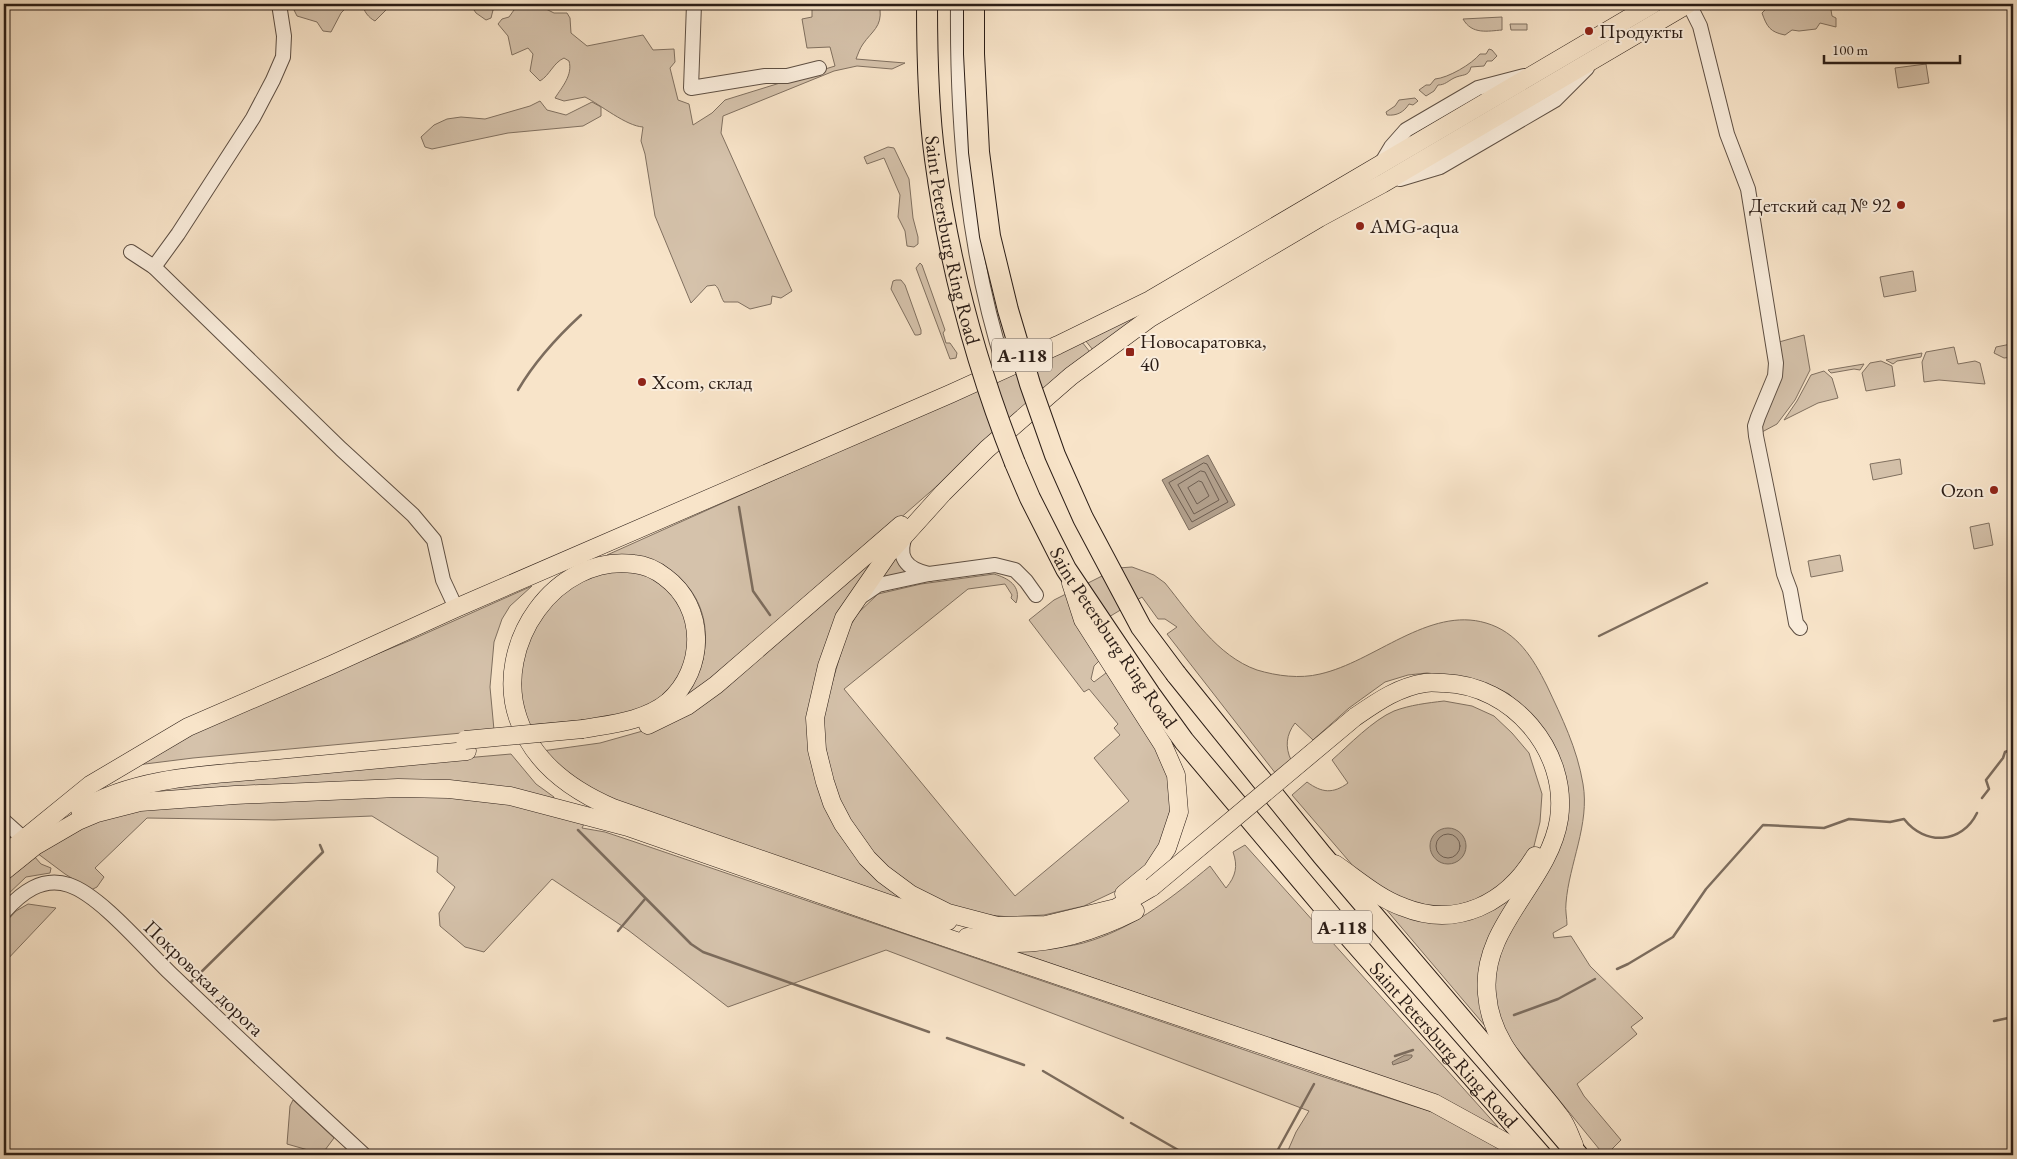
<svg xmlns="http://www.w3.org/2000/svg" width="2017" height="1159" font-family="'EB Garamond',serif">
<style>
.green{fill:#d5c2ab;stroke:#807060}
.water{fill:#b2a08c;stroke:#7c6c5d}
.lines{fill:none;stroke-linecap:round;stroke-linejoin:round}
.shore{stroke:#6e5e51;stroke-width:1}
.stream{stroke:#7c6c5d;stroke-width:2.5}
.minor-casing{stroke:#5e4f43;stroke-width:16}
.major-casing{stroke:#2b1d16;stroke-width:19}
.highway-casing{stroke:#2b1d16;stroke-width:22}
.minor{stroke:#faeddc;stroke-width:14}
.major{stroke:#f8e4c9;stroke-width:18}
.highway{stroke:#f8e4c9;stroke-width:20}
.major-bridge-casing{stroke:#2b1d16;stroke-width:19;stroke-linecap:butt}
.highway-bridge-casing{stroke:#2b1d16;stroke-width:22;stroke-linecap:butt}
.major-bridge{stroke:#f8e4c9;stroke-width:18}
.highway-bridge{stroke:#f8e4c9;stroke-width:20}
.poi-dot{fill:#8f2418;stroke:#faeddc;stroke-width:2}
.labels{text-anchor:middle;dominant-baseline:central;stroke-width:4;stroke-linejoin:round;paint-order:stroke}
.shield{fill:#faeddc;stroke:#695b51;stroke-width:1}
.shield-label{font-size:19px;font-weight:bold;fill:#2b1d16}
.poi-label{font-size:20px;fill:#2b1d16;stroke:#faeddc;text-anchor:start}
.street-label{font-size:20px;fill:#2b1d16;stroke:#faeddc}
</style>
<rect width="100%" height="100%" fill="#f8e4c9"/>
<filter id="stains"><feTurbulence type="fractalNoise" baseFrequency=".004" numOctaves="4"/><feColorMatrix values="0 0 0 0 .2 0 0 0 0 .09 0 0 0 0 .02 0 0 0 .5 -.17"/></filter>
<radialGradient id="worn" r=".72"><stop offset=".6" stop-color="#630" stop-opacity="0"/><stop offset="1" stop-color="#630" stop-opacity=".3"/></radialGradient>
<g class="green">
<polygon points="291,4 350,4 341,13 331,32 323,31 317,22 297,16"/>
<path d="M363 4H392L375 21C369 18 363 11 363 4Z"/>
<polygon points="470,4 503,4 493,10 491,18 486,20 476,13"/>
<path d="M511 4H536L554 13H567L570 18 571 33 587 46 643 35 653 50 674 49 675 62 670 68 678 100 689 104 693 125 712 113 725 100 835 66 830 47 807 48 802 19 812 17V4C831 4 864 0 880 9 882 27 872 31 863 44 860 48 858 54 856 59L905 63 892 69 857 66 834 71 723 116 721 133 792 291 781 298 772 296 771 304 750 309 738 302H724C720 296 720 289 715 285L707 286 691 303 655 216 645 154 641 141 643 127C626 126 601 105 585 97L564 101 555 98C562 87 573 75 569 61L564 58C553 63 550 75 540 81L530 71 533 54 528 48 512 55 508 36 498 24 502 19 509 17 514 10Z"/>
<path d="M1771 4H1841L1831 10 1832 16 1836 18V27L1820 23 1816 29 1799 31 1792 30 1785 35C1770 32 1767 27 1762 13Z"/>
<path d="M1502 17V30C1488 31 1472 35 1463 19Z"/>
<polygon points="1510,24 1527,24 1527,30 1511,30"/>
<path d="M1489 49 1492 50 1497 56 1492 61H1487L1484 66 1471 67C1469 77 1462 74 1454 78 1448 81 1445 85 1438 85L1434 91 1426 96 1419 90 1426 85H1430L1435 79C1448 78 1472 64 1480 54H1486Z"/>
<polygon points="1926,64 1929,83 1898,88 1895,68"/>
<path d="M1415 98 1418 101 1413 105 1409 104C1404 112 1397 116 1387 115L1386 112 1395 106 1399 100Z"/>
<polygon points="540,101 547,110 566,115 592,102 601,107 601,116 583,126 508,133 432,149 425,147 421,137 434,125 447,119 461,117 485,119 530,106"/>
<polygon points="888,147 894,148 909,179 913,218 918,237 918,244 914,247 907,246 905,231 898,217 900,195 884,158 867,164 864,157"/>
<polygon points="920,263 922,265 945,330 943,333 946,343 950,343 957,353 956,358 950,359 916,268"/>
<polygon points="1913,271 1916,291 1884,297 1880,277"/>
<polygon points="896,280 901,280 905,285 921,330 921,334 918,335 915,335 891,289 893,281"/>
<polygon points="1140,313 1142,315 1093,350 1085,340"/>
<polygon points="1804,335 1810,370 1795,400 1777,424 1762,432 1761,427 1779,342"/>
<path d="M1082 342 1090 352 713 682 680 703C689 689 699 676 703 659 717 596 669 550 608 557L607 555Z"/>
<polygon points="2011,344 2013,346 2013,357 2004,358 1994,353 1996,347"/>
<polygon points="1954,347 1958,364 1975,361 1980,363 1985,384 1939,380 1924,382 1922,362 1926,352"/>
<polygon points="1922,353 1921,357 1897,361 1893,364 1886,360"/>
<polygon points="1881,361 1892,366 1895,386 1866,391 1862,373 1870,363"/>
<polygon points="1864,364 1860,370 1854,369 1831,373 1828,370"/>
<polygon points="1824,371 1832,378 1838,398 1818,403 1784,420 1797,401 1811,375"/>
<polygon points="1900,459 1902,474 1873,480 1870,464"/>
<polygon points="1989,523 1993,545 1974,549 1970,527"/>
<polygon points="879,554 820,666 827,805 912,906 596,796 542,751 600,743 664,725"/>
<polygon points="1840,555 1843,571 1811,577 1808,561"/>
<polygon points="896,557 908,575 881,577"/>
<path d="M1132 567 1154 575 1165 583C1191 615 1217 656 1257 670 1277 676 1300 679 1320 674 1374 662 1429 606 1486 623 1517 632 1533 658 1547 686 1562 718 1577 748 1583 784 1590 824 1569 864 1566 903 1565 910 1567 918 1567 925L1553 933 1554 938 1571 936 1590 966 1643 1018 1631 1027 1637 1034 1577 1084 1584 1096 1621 1140 1606 1155H1604L1511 1041 1499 1022 1493 999 1494 963 1562 834 1535 719 1509 694 1487 683 1463 677 1427 673 1408 675 1385 682 1349 708 1313 740 1295 723C1286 735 1285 747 1291 760L1276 774 1167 634 1177 627 1165 619H1158L1142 597 1084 632 1100 660 1094 666 1091 679 1094 682 1110 670 1164 756 1174 797 1158 853 1120 889 1084 906 1044 915 1009 917 969 913 933 899 898 877 870 850 850 821 835 790 825 745 823 714 847 632 857 614 878 594 921 584 994 574C1008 578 1022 586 1016 603L1011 598 1012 595 1005 584 968 589 844 689 1015 896 1129 801 1094 758 1120 735 1114 728 1118 724 1089 689 1084 692 1029 620 1054 600 1118 568Z"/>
<polygon points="603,570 647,573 678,597 691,628 687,665 663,699 617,717 527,725 521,710 521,665 530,633 559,593"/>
<polygon points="532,586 510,606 502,619 494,642 490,687 494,730 193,758 137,765 197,732 275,696 411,640"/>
<path d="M1444 701 1472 706 1494 716 1512 733 1529 753 1542 794 1540 822 1533 850 1494 894 1444 909 1404 902 1360 874 1292 795 1307 782C1322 793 1333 794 1348 783L1332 760C1349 745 1373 720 1394 711 1410 705 1427 703 1444 701Z"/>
<polygon points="511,754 536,784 554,797 553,800 497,786 463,782 380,782 140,796 139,792 188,782"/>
<polygon points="355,796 452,797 511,803 584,824 582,828 605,832 635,842 1315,1074 1435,1113 1513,1155 1286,1155 1296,1132 1309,1111 886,950 728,1007 628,930 552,879 484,952 465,947 440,926 439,913 455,887 437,872 438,857 372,816 274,820 147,818 95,868 104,877 97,887 91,890 65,874 37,853 53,841 123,810"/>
<path d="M1245 845 1498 1127 1438 1099 1323 1057 1012 950C1039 949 1068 949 1093 940 1138 925 1174 896 1210 866L1226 888C1236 876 1238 866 1233 852Z"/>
<polygon points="34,856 41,864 51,868 50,873 26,877 4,898 4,882"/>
<polygon points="1513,895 1507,911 1486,1027 1385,908 1385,907 1424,920"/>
<polygon points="28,904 56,908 4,963 4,924 16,911"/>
<polygon points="293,1100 334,1138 322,1154 287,1144 290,1106"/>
</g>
<g class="water">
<polygon points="1208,455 1235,505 1189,530 1162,480"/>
<circle cx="1448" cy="846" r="18"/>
<polygon points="1405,1055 1412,1055 1412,1057 1408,1060 1393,1065 1392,1062"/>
</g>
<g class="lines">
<g class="shore">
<polygon points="1204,463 1207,464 1228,502 1192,522 1169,483"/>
<polygon points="1201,471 1205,472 1219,500 1194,514 1178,485"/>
<polygon points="1199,481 1202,482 1209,496 1197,504 1188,488"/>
<circle cx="1448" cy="846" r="12"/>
</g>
<g class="stream">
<path d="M518 390C535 361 556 338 581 315"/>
<polyline points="739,507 753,591 770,615"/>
<polyline points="1599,636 1707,583"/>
<polyline points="1982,798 1989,789 1986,780 2003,758 2005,752 2013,749"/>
<polyline points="578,830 691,944 703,952 929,1032"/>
<polyline points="4,926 6,923"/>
<polyline points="618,931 645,899"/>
<path d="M1617 969 1628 964 1673 937 1706 889 1763 825 1824 828 1849 819 1890 822 1904 819C1925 846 1962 844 1977 813"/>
<polyline points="189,984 323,852 320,845"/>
<polyline points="1514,1015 1558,999 1595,979"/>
<polyline points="1994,1021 2013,1017"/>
<polyline points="947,1038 1024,1065"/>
<polyline points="1395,1056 1413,1050"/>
<polyline points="1043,1071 1123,1118"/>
<polyline points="1131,1123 1187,1155"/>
<polyline points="1275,1155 1314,1084"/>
</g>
<defs>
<g id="minor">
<polyline points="694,4 691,88 765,76 787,76 819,68"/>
<path d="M958 4C957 127 967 251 1005 369"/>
<polyline points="1689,4 1700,26 1727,134 1748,189 1776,363 1775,376 1758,417 1755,426 1756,436 1784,574 1790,590 1796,623 1800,628"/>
<polyline points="1382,162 1391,147 1406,130 1478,88 1524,76"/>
<polyline points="1400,179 1440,167 1555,100 1587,68"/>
<polyline points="131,252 154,267 341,449 413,515 434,540 443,580 456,608"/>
<polyline points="154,267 178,234 253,118 273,80 283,57 284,36 279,4"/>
<path d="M906 534C896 557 906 569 929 574"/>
<polyline points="862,596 878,585 929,574 995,565 1015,570 1026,581 1036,595"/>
<polyline points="4,821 23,838"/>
<path d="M4 912C21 893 42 876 69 885 100 895 146 950 171 974 235 1035 299 1095 364 1155"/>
</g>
<g id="major">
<polyline points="1071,583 1083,620 1163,745 1176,775 1179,812 1167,848 1152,871 1124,894"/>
<path d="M1355 717C1377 702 1398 687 1425 683 1431 682 1438 683 1444 683 1512 685 1569 751 1559 819 1549 883 1480 926 1487 994 1491 1048 1532 1077 1561 1118 1567 1126 1570 1136 1574 1145"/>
<polyline points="648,725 687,706 716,685 901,525"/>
<path d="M583 729C611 724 645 721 668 702 706 669 706 607 665 577 656 570 645 565 634 564 555 554 493 645 518 718 533 763 571 790 613 808L924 916 948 921"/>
<path d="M80 810C138 776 209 775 275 769 339 763 403 757 467 751"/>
<polyline points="4,855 90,785 188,727 331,665 456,608 950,394 1058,345 1150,300 1653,4"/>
<path d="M1335 864C1357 879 1378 898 1403 907 1457 929 1507 903 1535 856"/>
<polyline points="4,871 35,846 78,821 97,813 140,802 235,795 398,788 449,789 510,796 628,827 906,924 1434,1103 1505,1142 1521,1155"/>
<polyline points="991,926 1046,925 1116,908 1152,887"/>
<polyline points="1001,927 948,913 910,894 883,874 867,858 843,824 832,803 825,782 817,750 815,718 827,666 844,618 888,554 943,493 987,449 1071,376 1150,318 1319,218 1382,184 1688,4"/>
<path d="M967 937C982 939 998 942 1013 943 1056 944 1097 930 1135 911"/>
</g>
<g id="highway">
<path id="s1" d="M1015 463 1030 498 1066 569 1150 694 1184 741 1339 925 1541 1155"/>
<polyline points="1176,674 1322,855 1578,1155"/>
</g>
</defs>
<use href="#minor" class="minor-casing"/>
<use href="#major" class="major-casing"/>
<use href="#highway" class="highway-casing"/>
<use href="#minor" class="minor"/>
<use href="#major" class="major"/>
<use href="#highway" class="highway"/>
<defs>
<g id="major-bridge">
<polyline points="465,740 583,729"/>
<polyline points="1152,887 1355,717"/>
</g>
<g id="highway-bridge">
<path id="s2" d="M927 4C927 56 928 108 935 159 949 264 976 365 1015 463"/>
<polyline points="974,4 974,54 979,152 990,236 1008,310 1030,384 1055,455 1083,518 1141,627 1176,674"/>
</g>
</defs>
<use href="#major-bridge" class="major-bridge-casing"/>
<use href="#highway-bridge" class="highway-bridge-casing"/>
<use href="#major-bridge" class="major-bridge"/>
<use href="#highway-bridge" class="highway-bridge"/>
</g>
<g class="poi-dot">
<circle cx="1589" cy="31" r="5"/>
<circle cx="1901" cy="205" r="5"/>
<circle cx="1360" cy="226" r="5"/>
<rect x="1125" y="347" width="10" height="10" rx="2.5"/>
<circle cx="642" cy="382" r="5"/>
<circle cx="1994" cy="490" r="5"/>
</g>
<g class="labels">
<g class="shield">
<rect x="992" y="338.5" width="60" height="33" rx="4"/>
<rect x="1312" y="910.5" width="60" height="33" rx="4"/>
</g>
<g class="shield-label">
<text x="1022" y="355">А-118</text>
<text x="1342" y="927">А-118</text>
</g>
<g class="poi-label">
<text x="1599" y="31">Продукты</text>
<text x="1891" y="205" text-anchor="end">Детский сад № 92</text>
<text x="1370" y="226">AMG-aqua</text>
<text x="1140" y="341">Новосаратовка,<tspan x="1140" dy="23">40</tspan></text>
<text x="652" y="382">Xсom, склад</text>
<text x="1984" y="490" text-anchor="end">Ozon</text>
</g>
<g class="street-label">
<text stroke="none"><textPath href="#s2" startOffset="238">Saint Petersburg Ring Road</textPath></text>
<text stroke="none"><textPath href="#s1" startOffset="201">Saint Petersburg Ring Road</textPath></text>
<text transform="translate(204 978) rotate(44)">Покровская дорога</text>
<text stroke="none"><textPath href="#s1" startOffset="726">Saint Petersburg Ring Road</textPath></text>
</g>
</g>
<rect width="2017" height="1159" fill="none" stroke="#f8e4c9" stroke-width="20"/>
<rect x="5" y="5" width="2007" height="1149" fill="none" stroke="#2b1d16" stroke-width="2.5"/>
<rect x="10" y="10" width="1997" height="1139" fill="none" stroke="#2b1d16"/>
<path d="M1824 55v8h136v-8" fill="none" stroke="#2b1d16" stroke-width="2.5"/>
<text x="1832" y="55" font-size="15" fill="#2b1d16" stroke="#faeddc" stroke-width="4" paint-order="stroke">100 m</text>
<rect width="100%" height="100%" filter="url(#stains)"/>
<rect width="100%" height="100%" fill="url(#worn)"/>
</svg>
